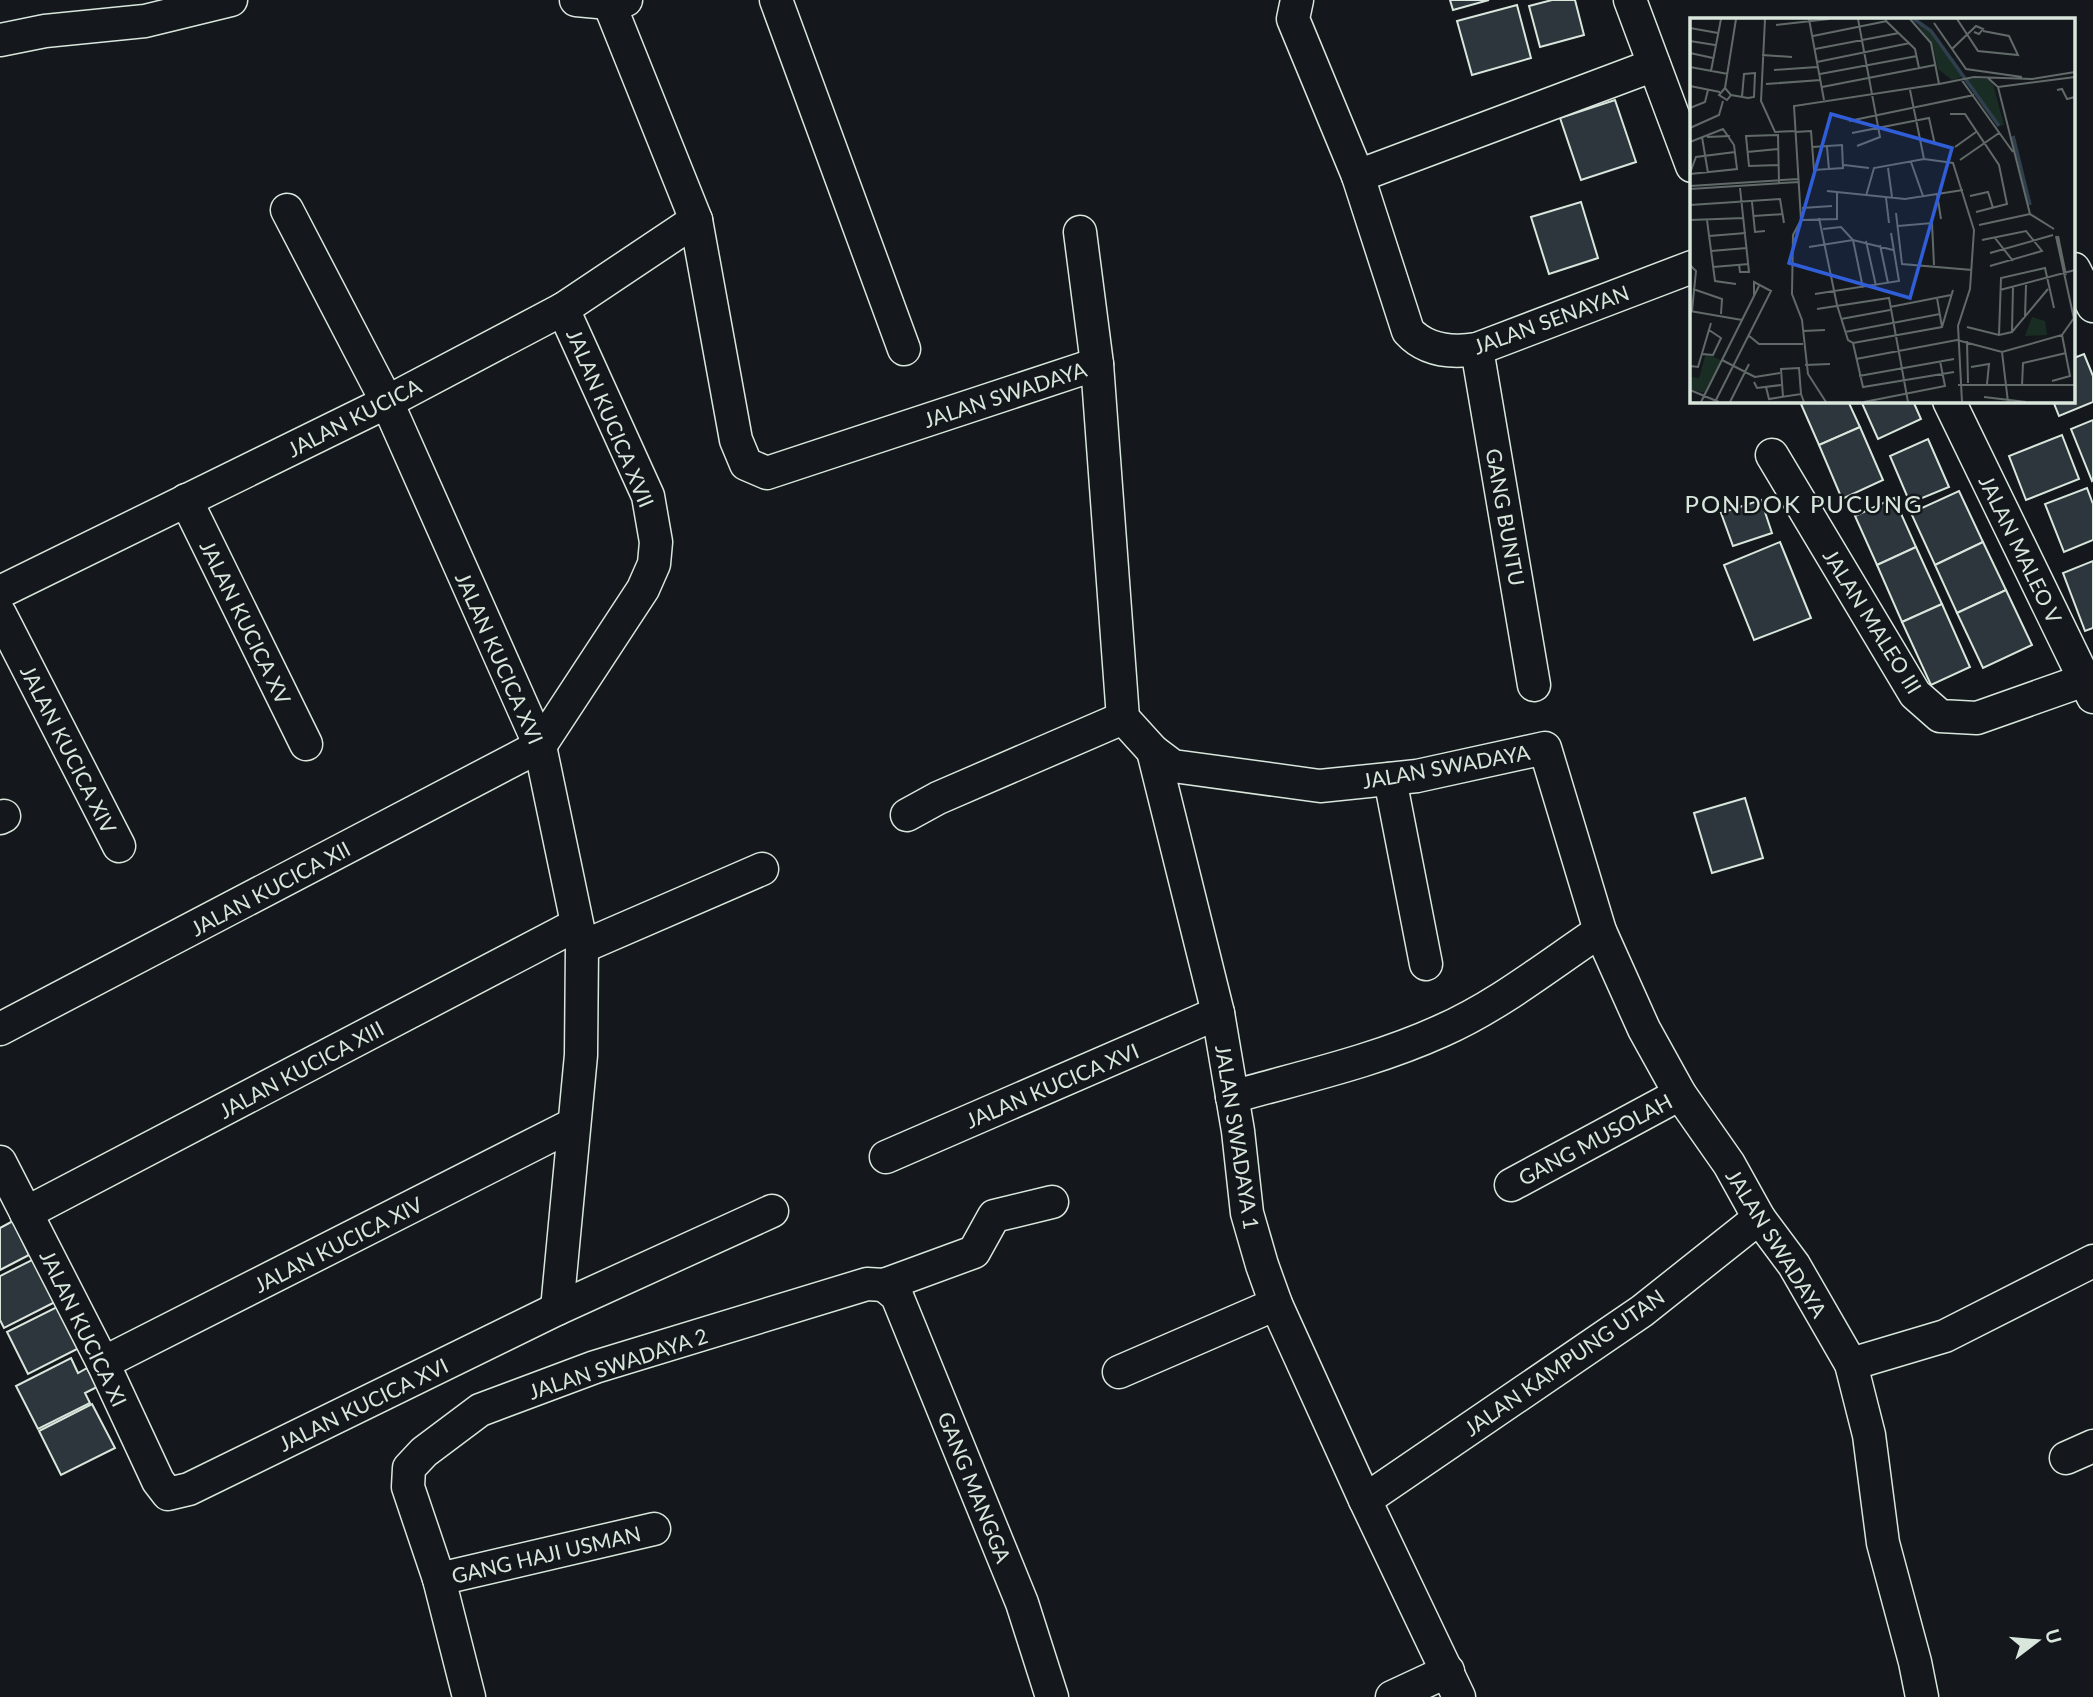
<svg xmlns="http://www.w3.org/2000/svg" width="2093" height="1697" font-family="Lato,sans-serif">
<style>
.building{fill:#2c363c;stroke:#d8e6dc;stroke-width:2}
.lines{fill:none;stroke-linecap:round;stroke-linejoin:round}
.street-casing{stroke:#d8e6dc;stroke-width:35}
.street{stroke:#14181c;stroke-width:32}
.labels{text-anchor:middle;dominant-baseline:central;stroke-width:5;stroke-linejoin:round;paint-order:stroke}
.street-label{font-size:21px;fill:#d8e6dc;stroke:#14181c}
.quarter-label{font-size:24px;letter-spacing:2px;fill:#d8e6dc;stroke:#14181c}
.inset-river{fill:none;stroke:#2f3f4d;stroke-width:3.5}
.inset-road{fill:none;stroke:#626a69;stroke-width:2}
.view{fill:#305dd8;fill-opacity:0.15;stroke:#305dd8;stroke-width:3.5}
.inset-edge{fill:none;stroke:#d8e6dc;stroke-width:3.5}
</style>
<rect width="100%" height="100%" fill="#14181c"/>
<g class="building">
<polygon points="1450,0 1489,0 1453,10"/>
<polygon points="1552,0 1575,0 1584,35 1540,47 1529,6"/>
<polygon points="1517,5 1531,58 1472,75 1457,21"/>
<polygon points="1615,100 1636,162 1581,180 1560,118"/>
<polygon points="1581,202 1598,258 1549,274 1531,217"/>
<polygon points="2084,354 2093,376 2093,402 2059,416 2053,401 2074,401 2074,358"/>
<polygon points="1808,401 1848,401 1860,427 1819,445 1801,404"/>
<polygon points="1861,401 1913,401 1921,419 1878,439"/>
<polygon points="2093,420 2093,480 2092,481 2071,429"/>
<polygon points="1860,427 1883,480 1842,499 1819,445"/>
<polygon points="2062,435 2079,479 2026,500 2009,456"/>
<polygon points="1928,439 1949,487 1910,503 1890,456"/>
<polygon points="2087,488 2093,504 2093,540 2064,552 2045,504"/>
<polygon points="1959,491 1983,542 1935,565 1911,513"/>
<polygon points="1894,498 1916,547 1877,565 1855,516"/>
<polygon points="1761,500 1772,533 1733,546 1721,513"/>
<polygon points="1780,542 1811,618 1754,640 1724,565"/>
<polygon points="1983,542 2006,590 1957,613 1935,565"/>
<polygon points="1916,547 1942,604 1902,622 1877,565"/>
<polygon points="2093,561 2093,628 2085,631 2063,573"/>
<polygon points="2006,590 2032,645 1983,668 1957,613"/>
<polygon points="1942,604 1970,667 1931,685 1902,622"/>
<polygon points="1745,798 1763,858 1712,873 1694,813"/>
<polygon points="13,1221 29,1255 0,1270 0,1228"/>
<polygon points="36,1258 57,1301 4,1328 0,1320 0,1276"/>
<polygon points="61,1305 81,1347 28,1374 7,1332"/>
<polygon points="71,1358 78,1373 87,1368 97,1387 85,1393 90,1403 38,1429 16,1386"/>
<polygon points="92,1404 115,1448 61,1475 39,1431"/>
</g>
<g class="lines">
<defs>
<g id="street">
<polyline points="576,0 609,3 626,0"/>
<polyline points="776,0 904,349"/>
<path d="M1297 0 1293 19 1358 176 1408 331C1426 351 1452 353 1477 349L1692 267"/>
<polyline points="1630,0 1692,166"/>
<polyline points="609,3 696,220 736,440 746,464 767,473 1097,364"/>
<polyline points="0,40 45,31 145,21 231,0"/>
<polyline points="1358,176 1654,65"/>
<polyline points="287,210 387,402 540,746 582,947 581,1055 557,1309"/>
<polyline points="1080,232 1097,364 1123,718 1153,751 1173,766 1320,786 1417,776 1545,748 1600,931 1644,1029 1680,1094 1729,1164 1759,1218 1794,1265 1851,1364 1869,1435 1883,1543 1915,1662 1922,1697"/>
<polyline points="2074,269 2093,306"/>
<polyline points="1477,349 1534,685"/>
<polyline points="1949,401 2093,697"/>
<polyline points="1772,455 1915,694 1940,716 1977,718 2093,677"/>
<polyline points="186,500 306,744"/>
<polyline points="0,592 387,402 563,309 696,220"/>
<polyline points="0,614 119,846"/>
<polyline points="1153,751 1218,1013 1238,1131 1247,1213 1262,1265 1276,1304 1365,1500 1459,1697"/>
<polyline points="1390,779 1426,964"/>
<polyline points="907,815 938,798 1123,718"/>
<polyline points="0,818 4,816"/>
<polyline points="582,947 762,869"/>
<polyline points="0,1029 540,746 643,589 654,564 656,542 648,496 563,309"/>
<path d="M1232 1097C1302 1077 1375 1061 1441 1031 1498 1006 1549 965 1600 931"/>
<polyline points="886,1157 1218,1013"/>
<polyline points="0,1162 103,1363 158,1481 168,1494 189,1489 557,1309 772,1211"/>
<polyline points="1511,1185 1680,1094"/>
<polyline points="26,1213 576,925"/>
<polyline points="884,1285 897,1296 1022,1603 1052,1697"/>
<polyline points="103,1363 574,1124"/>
<polyline points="1851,1364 1945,1336 2093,1261"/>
<polyline points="1119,1372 1276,1304"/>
<polyline points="2066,1458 2093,1446"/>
<polyline points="1365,1500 1642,1311 1759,1218"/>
<polyline points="439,1579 654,1529"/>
<polyline points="469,1697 439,1579 408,1487 409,1468 424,1452 480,1410 595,1367 867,1284 884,1285 974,1252 994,1216 1052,1202"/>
<polyline points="1392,1697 1448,1671"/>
</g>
</defs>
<use href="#street" class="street-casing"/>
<use href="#street" class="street"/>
</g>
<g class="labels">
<g class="street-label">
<text transform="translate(1551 319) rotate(-20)">JALAN SENAYAN</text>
<text transform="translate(1005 394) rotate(-18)">JALAN SWADAYA</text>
<text transform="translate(354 417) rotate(-27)">JALAN KUCICA</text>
<text transform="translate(611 418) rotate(67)">JALAN KUCICA XVII</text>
<text transform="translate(1506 517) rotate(80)">GANG BUNTU</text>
<text transform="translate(2021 549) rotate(64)">JALAN MALEO V</text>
<text transform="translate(1873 621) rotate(58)">JALAN MALEO III</text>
<text transform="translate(246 622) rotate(64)">JALAN KUCICA XV</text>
<text transform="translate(500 658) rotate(66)">JALAN KUCICA XVI</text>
<text transform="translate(69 749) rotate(63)">JALAN KUCICA XIV</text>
<text transform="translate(1446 766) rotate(-10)">JALAN SWADAYA</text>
<text transform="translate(270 888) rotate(-28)">JALAN KUCICA XII</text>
<text transform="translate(301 1069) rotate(-28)">JALAN KUCICA XIII</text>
<text transform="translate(1052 1085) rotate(-23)">JALAN KUCICA XVI</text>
<text transform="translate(1238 1137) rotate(81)">JALAN SWADAYA 1</text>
<text transform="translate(1595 1139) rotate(-28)">GANG MUSOLAH</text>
<text transform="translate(1777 1243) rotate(58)">JALAN SWADAYA</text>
<text transform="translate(338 1244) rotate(-27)">JALAN KUCICA XIV</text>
<text transform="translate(84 1328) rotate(64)">JALAN KUCICA XI</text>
<text transform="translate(1564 1362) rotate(-35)">JALAN KAMPUNG UTAN</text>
<text transform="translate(618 1363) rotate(-18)">JALAN SWADAYA 2</text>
<text transform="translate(363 1404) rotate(-26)">JALAN KUCICA XVI</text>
<text transform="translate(975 1487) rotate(68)">GANG MANGGA</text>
<text transform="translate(546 1554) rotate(-13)">GANG HAJI USMAN</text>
</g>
<g class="quarter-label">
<text x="1804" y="503">PONDOK PUCUNG</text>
</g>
</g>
<g transform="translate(1690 18)">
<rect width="385" height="385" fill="#14181c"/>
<path d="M227 5 243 14 275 58 262 62 248 51 243 28ZM277 61H298L303 66 314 107 309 108ZM342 299 355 303 357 317 335 318ZM16 335 32 343 15 375 0 371V363L1 359 9 360Z" fill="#1a2d24"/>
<path class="inset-river" d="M224 1 241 13 309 108M323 118 340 187"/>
<path class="inset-road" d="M75 1 71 83 85 114 105 113M119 1 134 82M220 1 241 25 249 66 284 59 342 61 385 54M267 1 288 33 328 37 319 18 293 13M195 2 225 31 229 50M244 5 276 51 332 59M86 7 139 1M0 10 28 15M123 18 197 3M0 23 25 27M125 31 209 15M262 31 286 8 293 11 289 16 284 14M0 35 23 40M72 37 102 39M127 44 220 25M0 49 38 56M84 52 127 49M21 53 31 1M130 56 227 38M298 60 308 69 340 196 364 211M271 61 323 134M76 66 131 62M0 68 30 74M132 69 245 47M308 69 385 59M35 70 41 77 37 82 29 77 35 70 46 1M220 72 234 141M367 72 372 71 377 81 385 79M41 77 58 80 64 79 65 55 54 56 52 79M0 90 15 84 18 72M260 96H275L309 147 317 186 286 194M159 103 284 77M0 110 29 97 33 83M105 114 121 113 124 152 153 150 152 127 122 129M162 115 239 100 245 127M12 119 18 155M17 119 40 118M0 124 33 111 44 127 47 151 0 156M167 128 190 119 168 1M137 129 139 152M265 129 286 114M57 134 88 131M270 142 309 115M221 144 233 178M89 147 59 148 56 118 88 117 89 165M154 147 179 150M198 150 202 179M0 155 6 139 45 134M0 168 108 161M0 171 109 164M137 173 215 181 273 172M247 176 251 201M176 178 184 150 234 141 263 145 284 212 280 271 268 308 272 384M280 178 298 174 303 190M196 180 199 205M62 184 65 214 75 213M0 187 90 181 94 205M112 190 142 188M206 195 212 246 282 252M63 198 92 196M129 200 147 287 158 322 163 325 173 369 264 354M0 202 54 200M17 202 25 263 46 266M111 202 104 88 249 66M111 202 103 217 102 276 112 302 118 356 136 384M111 202 147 201V174M289 207 340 196M208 208 242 205 244 247M133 211 151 209 163 222 173 270M19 218 56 215M366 218 384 301M368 218 376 257M305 220 323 243M292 222 336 213 352 233 300 248M176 223 186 268M190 227 198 265M119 229 163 222 203 232M21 233 57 230M300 235 363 217M49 246 50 254H59L50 170M0 247 6 253 2 293M23 249 59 246M3 271 32 281 31 296M310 272 385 252M125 276 209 263 201 215M247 280 252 309M200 289 261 277M127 291 199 280 218 384M0 293 52 302M335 299 336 267M151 301 200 292M277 309 309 317 322 314 358 271M113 313 135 312M322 313 323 269M155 314 250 296M58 317 69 326H113M309 317 311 260 355 250 364 290M277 323 278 365M163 325 252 309 263 272M312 334 318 384M12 336 23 337 31 320 19 312M166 341 267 322 312 334 372 317 384 300M32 342 65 359M115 347 140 346M0 348 8 349 21 305M281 349 299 346 297 366M169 358 264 341M65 359 90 355M362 363 380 358 372 317M64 364 67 370 91 367M268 367H385M332 368 333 345 376 335M76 369 79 381 111 376 114 384M0 372 29 384M93 379 91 351 109 350 111 376M294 379 336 384M26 382 81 273 64 264V278M11 384 69 268M40 384 59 346M174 384 255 368 250 343"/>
<path class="view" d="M141 96 262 130 220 280 99 245Z"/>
<rect width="385" height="385" class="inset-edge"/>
</g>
<g transform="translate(2037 1641) rotate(74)" stroke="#14181c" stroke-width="5" paint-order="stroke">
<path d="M0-5L12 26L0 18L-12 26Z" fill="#d8e6dc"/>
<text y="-10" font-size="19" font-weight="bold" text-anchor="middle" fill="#d8e6dc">U</text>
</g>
</svg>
